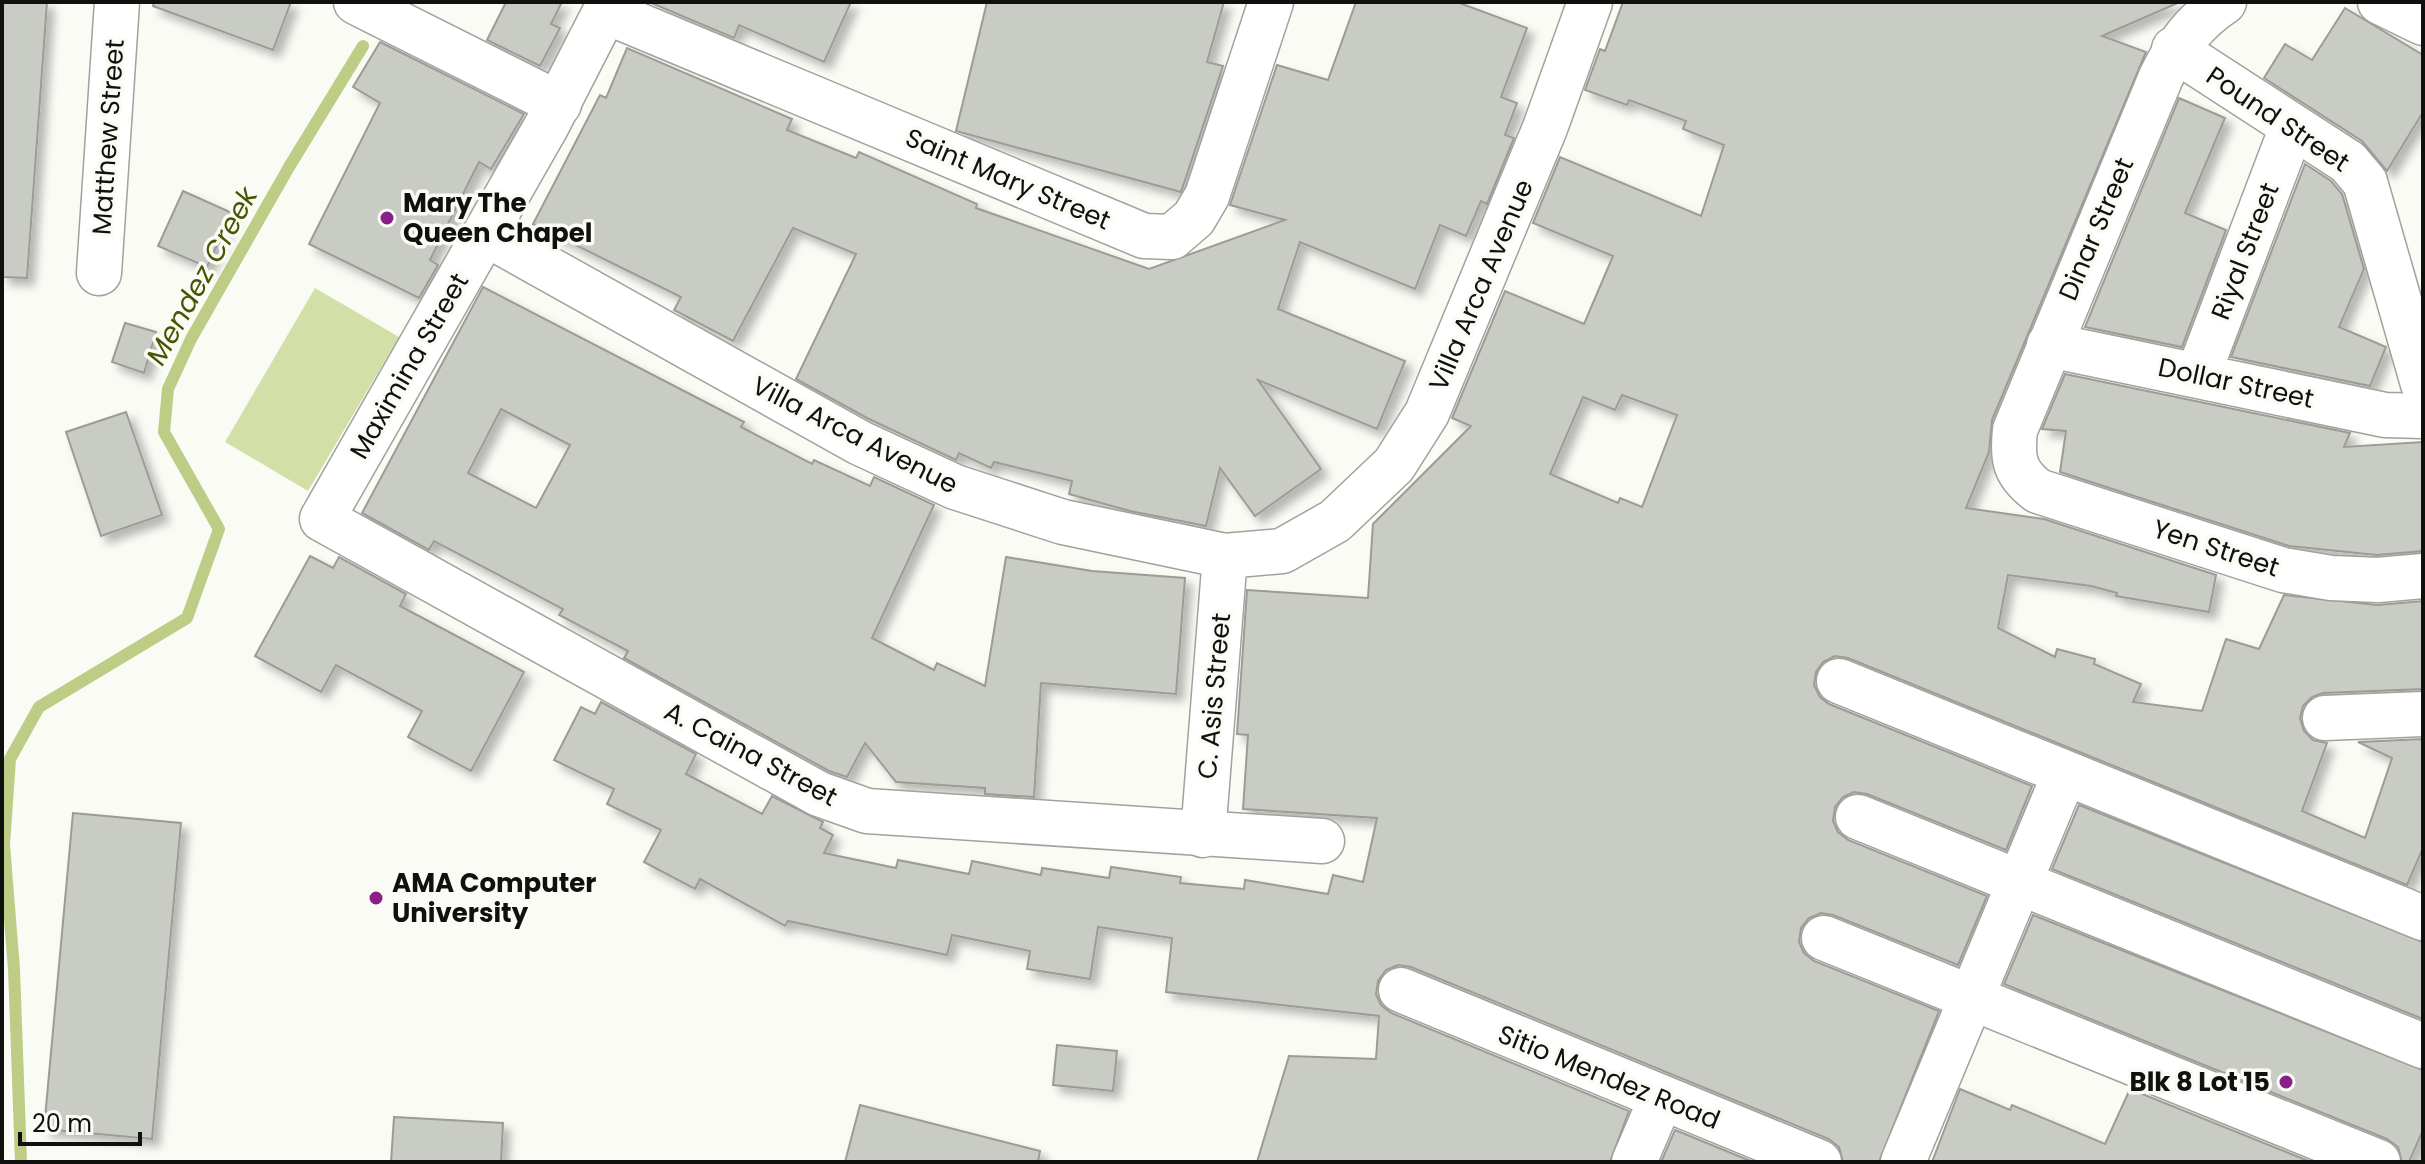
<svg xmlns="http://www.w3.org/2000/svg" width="2425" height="1164" font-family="Poppins,sans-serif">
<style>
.green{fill:#d2e0a8}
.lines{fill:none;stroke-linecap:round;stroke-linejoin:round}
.stream{stroke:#bdcd85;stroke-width:12}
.building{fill:#c9cbc5;stroke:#9b9c96;stroke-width:2;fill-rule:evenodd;filter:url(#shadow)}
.street-casing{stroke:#a0a29b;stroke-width:47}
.street{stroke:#fff;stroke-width:44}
.poi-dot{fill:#892087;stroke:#fafbf5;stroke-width:3}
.labels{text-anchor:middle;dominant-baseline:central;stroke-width:7;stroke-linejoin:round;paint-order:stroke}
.street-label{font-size:26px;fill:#10110e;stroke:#fafbf5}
.poi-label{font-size:26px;font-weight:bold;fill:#10110e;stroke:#fafbf5;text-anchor:start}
.water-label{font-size:28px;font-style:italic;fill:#495500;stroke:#fafbf5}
</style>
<defs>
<filter id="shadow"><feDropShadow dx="7" dy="7" stdDeviation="4" flood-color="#0004"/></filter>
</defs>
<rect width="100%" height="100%" fill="#fafbf5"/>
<polygon class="green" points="315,288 399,337 308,491 225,442"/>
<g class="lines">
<polyline class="stream" points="21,1162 14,969 4,845 10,759 39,707 187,618 219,529 164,432 168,389 191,339 289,167 363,46"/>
</g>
<g class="building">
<polygon points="2,2 47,2 27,278 2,277"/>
<polygon points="154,2 291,2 273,50 153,6"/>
<polygon points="506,2 562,2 551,24 560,28 540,66 487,40"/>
<polygon points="649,2 851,2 824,62 739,25 734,38"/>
<polygon points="987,2 1224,2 1207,62 1223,66 1181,192 956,131"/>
<polygon points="1356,2 1457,2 1527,28 1501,97 1517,103 1505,135 1514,138 1487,204 1481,201 1466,236 1440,225 1415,289 1300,242 1278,309 1405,361 1377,429 1258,380 1321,469 1255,516 1220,468 1206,526 1130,511 1069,494 1072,481 994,462 991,468 959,453 956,460 867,418 796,379 856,254 793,228 733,341 674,310 681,297 533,224 600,95 606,98 627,48 792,119 787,130 856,158 859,152 977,204 976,208 1149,269 1285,220 1230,205 1277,65 1328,80"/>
<path d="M1623 2H2180L2102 36 2146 52 1992 420 1989 452 1966 508 2044 519 2216 575 2209 612 2116 596 2117 593 2091 586 2008 575 1998 628 2055 657 2057 649 2095 659 2094 664 2141 684 2133 702 2202 711 2226 639 2259 649 2284 595 2377 605 2423 601V689L2323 693 2312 697 2303 706 2300 718 2304 731 2313 740 2327 743 2302 811 2365 838 2392 758 2358 742 2423 739V848L2407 885 1848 658 1835 656 1823 662 1816 672 1814 685 1820 697 1829 704 2032 786 2006 850 1867 794 1854 792 1843 797 1835 807 1833 821 1838 832 1848 840 1987 896 1958 965 1833 915 1821 913 1809 918 1801 928 1799 942 1804 953 1814 961 1939 1011 1879 1162H1843L1839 1147 1829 1139 1411 967 1398 965 1386 970 1378 981 1376 994 1381 1005 1391 1013 1629 1111 1610 1162H1257L1289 1056 1376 1059 1379 1016 1166 992 1172 938 1098 927 1090 979 1027 969 1030 951 952 935 947 955 788 921 785 926 700 879 695 889 644 862 661 830 607 804 614 789 554 760 581 707 595 714 601 702 696 754 686 774 762 814 772 796 823 822 820 828 833 835 824 853 896 868 898 860 969 874 972 861 1041 875 1042 868 1109 878 1111 867 1181 877 1180 883 1244 889 1245 880 1328 894 1333 875 1363 882 1377 818 1243 809 1248 735 1237 734 1247 590 1368 598 1373 524 1471 426 1452 418 1505 291 1584 324 1613 256 1533 223 1560 157 1701 216 1724 145 1683 129 1686 121 1629 100 1627 105 1585 90 1600 49 1605 51ZM1622 395 1677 415 1642 507 1620 498 1618 503 1550 474 1583 397 1615 410Z"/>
<polygon points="2345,8 2423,55 2423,112 2387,171 2362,141 2264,78 2285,44 2312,60"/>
<polygon points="380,42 524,114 491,169 479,162 430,260 438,265 419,298 309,244 380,103 353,87"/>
<polygon points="2179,98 2225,118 2185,213 2226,230 2182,347 2085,327"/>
<polygon points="2305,164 2331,181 2342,194 2364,269 2339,327 2386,347 2370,386 2231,357"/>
<polygon points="183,191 232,213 207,267 158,246"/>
<path d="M483 287 744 422 741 427 812 464 814 460 870 486 874 477 934 505 872 638 934 670 937 663 985 686 1006 557 1092 571 1185 578 1176 694 1041 683 1034 797 985 794V788L896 782 865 743 847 777 829 771 624 658 628 651 559 615 563 609 434 541 429 550 362 513ZM501 409 570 445 536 508 468 473Z"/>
<polygon points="125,323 156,332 144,373 112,362"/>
<polygon points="2065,374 2350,433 2344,447 2423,442 2423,551 2377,555 2289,546 2060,472 2066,431 2042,429"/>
<polygon points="126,412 162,515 101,536 66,432"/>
<polygon points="310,556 333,568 339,557 406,594 400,606 524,672 471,771 408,737 422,711 336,665 321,692 255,656"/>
<polygon points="2079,805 2423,942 2423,1019 2052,869"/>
<polygon points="73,813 181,823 152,1139 44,1129"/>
<polygon points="2033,915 2423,1070 2423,1130 2409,1162 2402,1162 2398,1147 2387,1139 2004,984"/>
<polygon points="1057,1045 1117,1051 1113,1091 1053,1085"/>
<polygon points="1960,1089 2010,1110 2012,1105 2105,1144 2130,1089 2311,1162 1932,1162"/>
<polygon points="860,1105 1040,1151 1038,1162 845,1162"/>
<polygon points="394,1117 503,1123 501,1162 391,1162"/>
<polygon points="1675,1130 1753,1162 1661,1162"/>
</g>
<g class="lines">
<defs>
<g id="street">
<polyline points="356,2 559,104"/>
<polyline points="610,2 547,125 322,519 819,794 867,811 1322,841"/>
<path d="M2224 2C2195 21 2176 46 2161 77L2015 430C2012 459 2014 473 2038 491L2283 570 2331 578 2378 580 2423 576"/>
<polyline points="2380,2 2423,23"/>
<polyline points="607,12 1144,236 1172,237 1194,218 1207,196 1271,2"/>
<polyline points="2174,49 2348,162 2365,182 2423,384"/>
<polyline points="486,234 860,443 955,487 1063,522 1225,556 1282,551 1335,521 1394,465 1427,413 1545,128 1590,2"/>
<polyline points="99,273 117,2"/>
<polyline points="2049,345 2385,415 2423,416"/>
<polyline points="2198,375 2292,127"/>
<polyline points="1839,681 2423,918"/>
<polyline points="2325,718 2423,714"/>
<polyline points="1858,817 2423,1046"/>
<polyline points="1203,835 1225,556"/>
<polyline points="1824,938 2378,1162"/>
<polyline points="1401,990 1819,1162"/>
<polyline points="1634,1162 1661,1099"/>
<polyline points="1903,1162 2065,773"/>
</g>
</defs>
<use href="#street" class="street-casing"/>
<use href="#street" class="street"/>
</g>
<g class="poi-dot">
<circle cx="387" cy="218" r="8"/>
<circle cx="376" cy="898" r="8"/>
<circle cx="2286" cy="1082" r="8"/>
</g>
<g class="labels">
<g class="street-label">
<text transform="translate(2278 119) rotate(34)">Pound Street</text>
<text transform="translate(108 137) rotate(-86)">Matthew Street</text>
<text transform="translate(1008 179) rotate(23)">Saint Mary Street</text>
<text transform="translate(2096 229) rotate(-67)">Dinar Street</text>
<text transform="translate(2245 251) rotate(-69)">Riyal Street</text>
<text transform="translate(1481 285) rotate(-67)">Villa Arca Avenue</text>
<text transform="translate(409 366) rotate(-60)">Maximina Street</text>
<text transform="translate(2236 383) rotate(12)">Dollar Street</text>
<text transform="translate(855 435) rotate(27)">Villa Arca Avenue</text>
<text transform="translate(2216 548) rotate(18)">Yen Street</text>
<text transform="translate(1214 696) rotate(-85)">C. Asis Street</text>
<text transform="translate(751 754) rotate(28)">A. Caina Street</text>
<text transform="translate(1609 1077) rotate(22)">Sitio Mendez Road</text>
</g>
<g class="poi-label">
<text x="403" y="203">Mary The<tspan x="403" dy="30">Queen Chapel</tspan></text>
<text x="392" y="883">AMA Computer<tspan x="392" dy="30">University</tspan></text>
<text x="2270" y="1082" text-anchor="end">Blk 8 Lot 15</text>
</g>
<g class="water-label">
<text transform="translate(202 276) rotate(-61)">Mendez Creek</text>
</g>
</g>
<rect width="2425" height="1164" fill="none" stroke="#10110e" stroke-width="8"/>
<path d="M20 1132v12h120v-12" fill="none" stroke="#10110e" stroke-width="4"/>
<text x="32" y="1132" font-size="24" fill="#10110e" stroke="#fafbf5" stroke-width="6" paint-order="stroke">20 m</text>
</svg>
